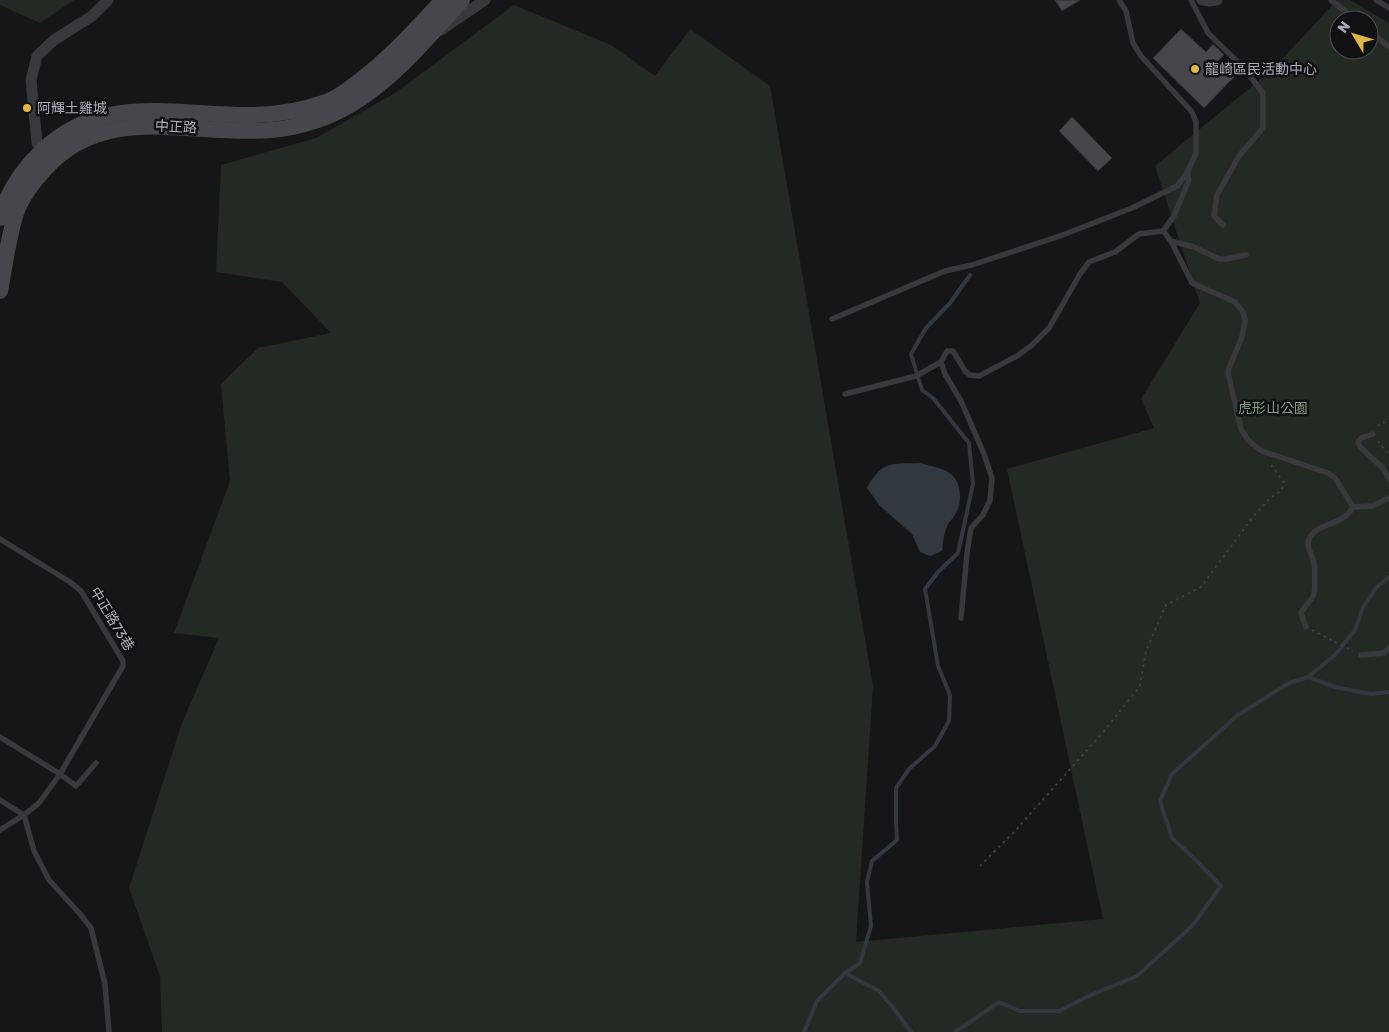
<svg xmlns="http://www.w3.org/2000/svg" width="1389" height="1032" font-family="Rubik,'Noto Sans TC',sans-serif">
<style>
.green{fill:#232a24;fill-rule:evenodd}
.water{fill:#313840}
.lines{fill:none;stroke-linecap:round;stroke-linejoin:round}
.stream{stroke:#313840;stroke-width:4}
.building{fill:#46464b;stroke:#313134}
.path{stroke:#3e3f43;stroke-width:2;stroke-dasharray:2.5 4;stroke-linecap:butt}
.lane{stroke:#38383d;stroke-width:5.5}
.street{stroke:#38383d;stroke-width:11}
.secondary{stroke:#46474c;stroke-width:16}
.poi-dot{fill:#dfb448;stroke:#111113;stroke-width:2}
.labels{text-anchor:middle;dominant-baseline:central;stroke-width:5;stroke-linejoin:round;paint-order:stroke}
.poi-label{font-size:14px;fill:#aaadb7;stroke:#111113;text-anchor:start}
.street-label{font-size:14px;fill:#aaadb7;stroke:#111113}
.park-label{font-size:14px;fill:#83a086;stroke:#111113}
</style>
<rect width="100%" height="100%" fill="#161618"/>
<g class="green">
<polygon points="0,0 74,0 40,23 0,5"/>
<path d="M1337 0H1350L1389 23V1032H162L160 976 129 888 182 723 219 638 174 633 230 481 221 384 258 348 331 333 282 282 216 272 221 165 316 138 395 93 514 5 611 45 655 76 690 29 770 86 873 686 856 942 1103 919 1007 469 1154 428 1141 399 1200 303 1155 166 1274 68ZM1339 20H1369V50H1339Z"/>
</g>
<path class="water" d="M919 463C935 467 956 469 959 488 961 496 960 504 957 511 955 516 951 520 948 524 944 532 943 542 942 551L930 556 920 552 912 534 880 506 867 488C882 461 890 464 919 463Z"/>
<g class="lines">
<g class="stream">
<polyline points="1308,677 1335,655 1355,630 1363,607 1376,588 1389,577"/>
<polyline points="845,973 860,963 871,926 867,882 872,861 897,840 896,822 896,788 909,769 935,746 949,721 950,695 938,666 925,589 938,572 958,553 973,484 969,443 933,398 922,390 911,354 926,328 950,303 970,275"/>
<polyline points="804,1032 817,1001 845,973 879,991 895,1010 911,1032"/>
<polyline points="955,1032 999,1002 1020,1011 1059,1011 1091,995 1137,976 1192,926 1221,886 1198,862 1172,838 1160,801 1172,774 1238,715 1289,683 1308,677 1335,687 1371,694 1389,692"/>
</g>
</g>
<g class="building">
<polygon points="1055,0 1080,0 1062,11"/>
<polygon points="1181,29 1206,52 1213,44 1224,55 1218,61 1234,77 1204,108 1153,58"/>
<polygon points="1072,117 1112,158 1098,171 1059,131"/>
</g>
<g class="lines">
<g class="path">
<polyline points="1378,426 1381,423 1389,421"/>
<polyline points="1378,441 1389,455"/>
<polyline points="1312,630 1353,651"/>
<polyline points="980,866 1014,832 1105,730 1140,686 1146,651 1166,605 1201,587 1252,518 1270,498 1281,491 1284,483 1270,463"/>
</g>
<g class="lane">
<polyline points="1191,0 1208,33 1243,67 1263,93 1263,128 1239,156 1217,195 1214,216 1223,225"/>
<polyline points="1331,0 1356,20"/>
<polyline points="1376,0 1389,8"/>
<polyline points="1369,31 1389,47"/>
<path d="M1163 231 1171 241 1192 283 1235 302 1243 312 1245 320 1242 337 1229 368 1228 373 1241 429 1248 440 1256 447 1262 451 1328 473 1335 478 1353 507C1344 525 1318 523 1310 537 1305 546 1312 554 1314 563 1315 567 1315 590 1314 594 1312 600 1304 607 1301 613L1306 627"/>
<polyline points="1171,241 1194,247 1219,259 1226,259 1246,255"/>
<polyline points="832,319 945,271 972,265 1060,236 1132,208 1177,186 1187,173"/>
<polyline points="941,362 945,374 961,401 984,454 992,478 990,500 983,515 971,528 967,553 961,618"/>
<polyline points="845,394 916,376 941,362 947,351 953,351 965,371 970,375 979,376 1017,356 1032,345 1049,328 1080,274 1089,262 1115,252 1139,234 1163,231 1174,216 1189,180 1187,173 1196,153 1196,122 1192,112 1141,56 1133,43 1126,11 1119,0"/>
<polyline points="1373,434 1361,438 1358,443 1361,448 1383,468 1389,479"/>
<polyline points="1353,507 1372,506 1389,498"/>
<polyline points="0,539 70,582 81,591 123,661 123,666 60,774 39,803 24,815 0,830"/>
<polyline points="1361,655 1384,653 1389,648"/>
<polyline points="0,737 60,774 76,786 96,763"/>
<polyline points="0,800 24,815 34,851 49,880 80,914 91,928 105,984 109,1032"/>
</g>
<g class="street">
<polyline points="1202,0 1209,1 1217,0"/>
<polyline points="441,30 485,0"/>
<polyline points="47,157 37,143 31,80 37,56 54,40 92,16 108,0"/>
</g>
<g class="secondary">
<path d="M0 218C7 193 23 169 42 151 102 93 173 115 248 115 274 115 301 111 326 102 338 98 349 89 358 82 390 58 416 29 443 0"/>
<path d="M0 291C5 265 8 238 16 213 22 196 33 182 45 169 106 101 192 137 271 130 287 129 303 125 318 120 378 99 421 45 462 0"/>
</g>
</g>
<g class="poi-dot">
<circle cx="1195" cy="69" r="5"/>
<circle cx="27" cy="108" r="5"/>
</g>
<g class="labels">
<g class="poi-label">
<text x="1205" y="69">龍崎區民活動中心</text>
<text x="37" y="108">阿輝土雞城</text>
</g>
<g class="street-label">
<text transform="translate(176 127) rotate(3)">中正路</text>
<text transform="translate(112 619) rotate(59)">中正路73巷</text>
</g>
<g class="park-label">
<text x="1273" y="408">虎形山公園</text>
</g>
</g>
<g transform="translate(1354 35) rotate(308)"><circle r="24" fill="#111113" stroke="#4e4f55"/>
<path d="M0-4L9 19L0 12L-9 19Z" fill="#dfb448"/>
<text y="-8" font-size="14" font-weight="bold" text-anchor="middle" fill="#aaadb7">N</text>
</g>
</svg>
